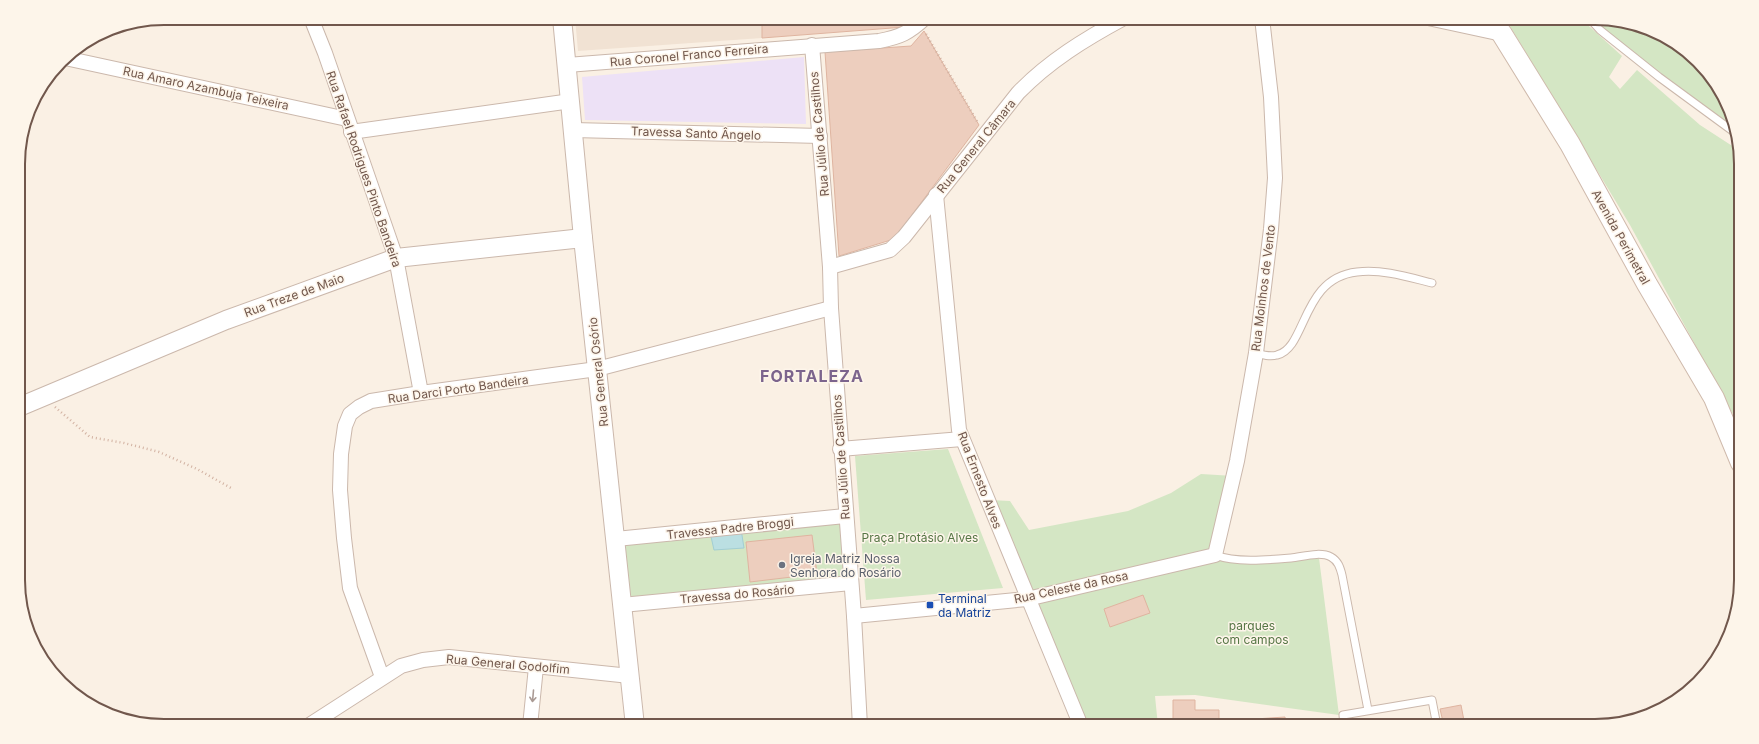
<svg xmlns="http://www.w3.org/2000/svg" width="1759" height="744" font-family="Inter,sans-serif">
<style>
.residential{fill:#f1e2d3}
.education{fill:#ede1f6}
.green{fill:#d4e6c4}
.water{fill:#bbdfe2;stroke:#a2ced3}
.building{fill:#edcebe;stroke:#dfb4a0}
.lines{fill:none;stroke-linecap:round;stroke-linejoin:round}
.service-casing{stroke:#cbb8ac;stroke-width:9}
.minor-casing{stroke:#cbb8ac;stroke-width:16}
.tertiary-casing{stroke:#cbb8ac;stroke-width:20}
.secondary-casing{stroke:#cfbaac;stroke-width:22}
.path{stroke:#d2b2a2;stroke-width:2.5;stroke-dasharray:1 3;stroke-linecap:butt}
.service{stroke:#fff;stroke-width:7}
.minor{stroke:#fff;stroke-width:14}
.tertiary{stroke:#fff;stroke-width:18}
.secondary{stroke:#fff;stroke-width:20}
.oneway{stroke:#aa9a94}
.worship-dot{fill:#6b7280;stroke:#fdf5ea;stroke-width:1.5}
.transit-dot{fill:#1a4fb4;stroke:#fdf5ea;stroke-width:1.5}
.labels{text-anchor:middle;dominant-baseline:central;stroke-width:3;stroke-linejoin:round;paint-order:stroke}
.street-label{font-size:12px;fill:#71574c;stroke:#fdf5ea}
.park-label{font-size:12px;fill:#567645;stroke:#fdf5ea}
.worship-label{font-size:12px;fill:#5b616d;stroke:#fdf5ea;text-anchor:start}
.transit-label{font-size:12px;fill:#164399;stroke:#fdf5ea;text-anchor:start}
.district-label{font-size:16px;font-weight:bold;letter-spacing:1px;fill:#7c648d;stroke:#fdf5ea}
.rim{fill:none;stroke:#71574c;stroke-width:2}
</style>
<rect width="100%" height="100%" fill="#faf0e4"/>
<polygon class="residential" points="575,18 762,18 762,38 578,51"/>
<polygon class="education" points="804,57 806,124 585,120 582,77"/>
<g class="green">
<polygon points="1505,18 1580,18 1622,56 1609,77 1620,89 1637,70 1700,125 1740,151 1741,429 1630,225"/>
<polygon points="1593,18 1651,29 1684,48 1711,75 1732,126 1660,75 1602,28"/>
<polygon points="948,449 1003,588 866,600 855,456"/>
<polygon points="1201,474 1234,476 1214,554 1028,597 990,500 1010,501 1029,530 1128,511 1171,493"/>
<polygon points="844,518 850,583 624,603 617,540"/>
<polygon points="1215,558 1231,563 1319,558 1339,715 1195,695 1155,696 1158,726 1084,726 1032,600"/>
</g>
<polygon class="water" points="741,529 744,548 714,550 710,532"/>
<g class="building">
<polygon points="762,18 905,18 905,27 762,38"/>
<polygon points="924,31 979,125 894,239 839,256 825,52 911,46"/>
<polygon points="812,535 817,574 750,582 746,542"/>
<polygon points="1143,595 1150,613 1110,627 1104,609"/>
<polygon points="1173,700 1195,700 1195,710 1219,710 1219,726 1173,726"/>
<polygon points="1461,705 1465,726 1444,726 1440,709"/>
<polygon points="1285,717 1286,726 1241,726 1240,720"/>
</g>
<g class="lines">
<defs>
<g id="service">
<polyline points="1589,18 1600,30 1659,77 1734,132"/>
<path d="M1256 353C1263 355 1270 357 1277 355 1307 348 1301 278 1357 272 1383 269 1408 277 1432 283"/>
<path d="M1215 555C1237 563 1267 560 1291 558 1302 557 1320 551 1331 557 1338 561 1340 567 1342 575L1368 710"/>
<polyline points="1344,726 1343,715 1432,700 1437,726"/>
</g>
<g id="minor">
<polyline points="311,18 325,53 396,258 421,393"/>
<polyline points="1428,18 1502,34"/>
<polyline points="812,45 830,267 831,308 854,616 860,726"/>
<polyline points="65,58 347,119"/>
<path d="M567 65 879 41C900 37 909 33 925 18"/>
<polyline points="573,130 820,136"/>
<polyline points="351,132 571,101"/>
<polyline points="936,195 959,430 1081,726"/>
<path d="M830 267 890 250 904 237 1018 93C1049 61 1085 39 1124 18"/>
<polyline points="840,449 962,439"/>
<polyline points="616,539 845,516"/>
<polyline points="622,605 851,583"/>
<polyline points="854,616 1027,599 1215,555 1237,461 1256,353 1271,229 1275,178 1271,97 1262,18"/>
<polyline points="382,677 350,588 344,538 340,490 341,454 345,426 350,414 359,407 371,401 421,393 597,369 831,308"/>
<polyline points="308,726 401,666 423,660 449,657 630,676"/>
<polyline points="530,726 536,667"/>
</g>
<g id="tertiary">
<polyline points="562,18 583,238 635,726"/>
<polyline points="19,407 226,320 396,258 583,238"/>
</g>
<polyline id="secondary" points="1490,18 1502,34 1570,144 1647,284 1714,398 1741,463"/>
</defs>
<use href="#service" class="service-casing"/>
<use href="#minor" class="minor-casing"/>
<use href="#tertiary" class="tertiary-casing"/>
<use href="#secondary" class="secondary-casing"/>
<g class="path">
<polyline points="926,34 978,123"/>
<polyline points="55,407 90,437 124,443 159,452 197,469 231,488"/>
</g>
<use href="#service" class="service"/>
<use href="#minor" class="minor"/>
<use href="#tertiary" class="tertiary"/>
<use href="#secondary" class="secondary"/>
</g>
<defs><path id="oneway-shaft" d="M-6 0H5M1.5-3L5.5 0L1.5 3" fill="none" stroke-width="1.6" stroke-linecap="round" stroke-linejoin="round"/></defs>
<use class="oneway" href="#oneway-shaft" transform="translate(533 696) rotate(95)"/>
<circle class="worship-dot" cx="782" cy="565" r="4"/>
<rect class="transit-dot" x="926" y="601" width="8" height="8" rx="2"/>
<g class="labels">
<g class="street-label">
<text transform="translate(689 55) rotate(-5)">Rua Coronel Franco Ferreira</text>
<text transform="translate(206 88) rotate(12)">Rua Amaro Azambuja Teixeira</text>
<text transform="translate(696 133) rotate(2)">Travessa Santo Ângelo</text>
<text transform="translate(819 134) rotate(-95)">Rua Júlio de Castilhos</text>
<text transform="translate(976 146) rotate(-51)">Rua General Câmara</text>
<text transform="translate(364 169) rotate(71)">Rua Rafael Rodrigues Pinto Bandeira</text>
<text transform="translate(1621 237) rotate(61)">Avenida Perimetral</text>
<text transform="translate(1263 288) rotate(-83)">Rua Moinhos de Vento</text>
<text transform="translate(294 295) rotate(-20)">Rua Treze de Maio</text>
<text transform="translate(598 372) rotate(-96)">Rua General Osório</text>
<text transform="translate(458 389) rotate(-8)">Rua Darci Porto Bandeira</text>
<text transform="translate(841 457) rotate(-94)">Rua Júlio de Castilhos</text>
<text transform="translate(980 480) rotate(69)">Rua Ernesto Alves</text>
<text transform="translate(730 528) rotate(-6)">Travessa Padre Broggi</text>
<text transform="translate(1071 587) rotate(-12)">Rua Celeste da Rosa</text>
<text transform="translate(737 594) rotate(-5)">Travessa do Rosário</text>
<text transform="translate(508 664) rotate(5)">Rua General Godolfim</text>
</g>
<g class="park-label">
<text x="920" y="537">Praça Protásio Alves</text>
<text x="1252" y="625">parques<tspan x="1252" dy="14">com campos</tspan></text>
</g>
<g class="worship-label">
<text x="790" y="558">Igreja Matriz Nossa<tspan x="790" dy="14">Senhora do Rosário</tspan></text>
</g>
<g class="transit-label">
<text x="938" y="598">Terminal<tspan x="938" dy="14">da Matriz</tspan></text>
</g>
<g class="district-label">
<text x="812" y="376">FORTALEZA</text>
</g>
</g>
<path d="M0 0H1759V744H0ZM164 25H1595A139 139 0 0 1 1734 164V580A139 139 0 0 1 1595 719H164A139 139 0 0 1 25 580V164A139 139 0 0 1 164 25Z" fill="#fdf5ea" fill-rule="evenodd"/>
<path class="rim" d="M164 25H1595A139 139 0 0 1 1734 164V580A139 139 0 0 1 1595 719H164A139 139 0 0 1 25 580V164A139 139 0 0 1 164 25Z"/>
</svg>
